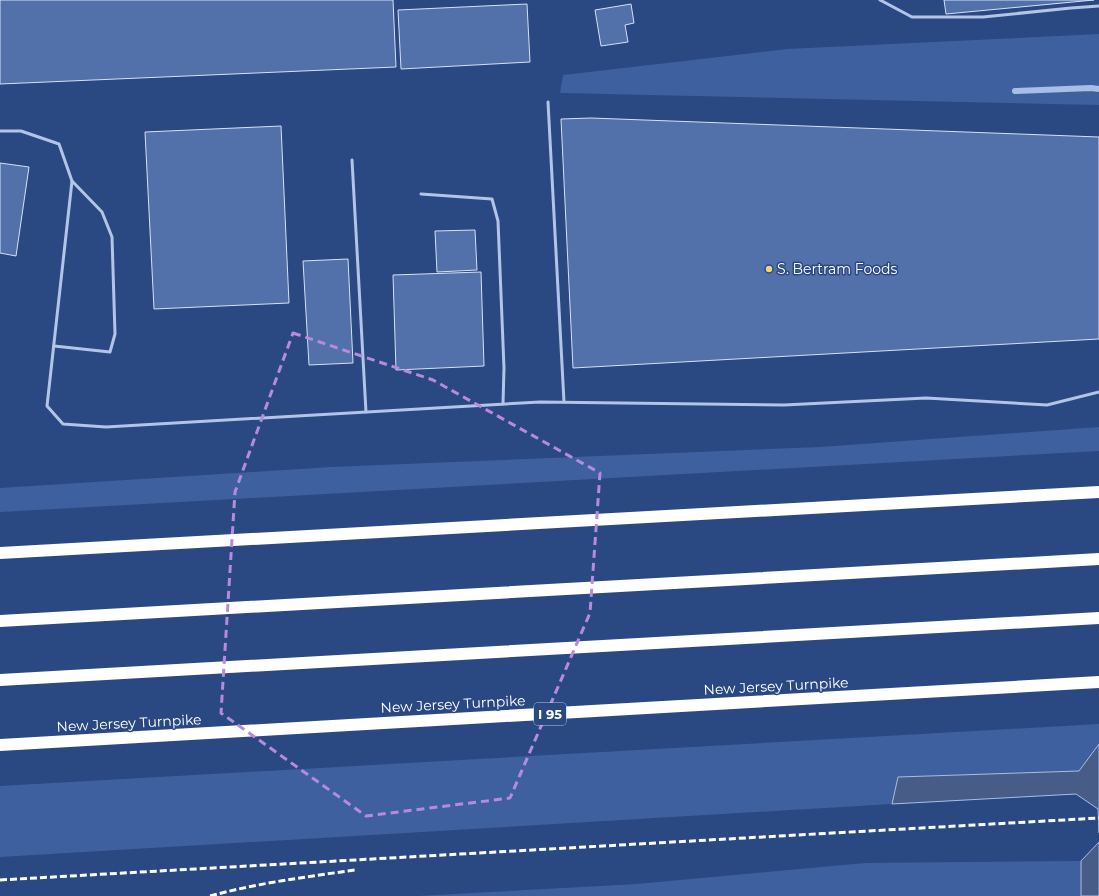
<svg xmlns="http://www.w3.org/2000/svg" width="1099" height="896" font-family="Montserrat,sans-serif">
<style>
.green{fill:#3f609f}
.water{fill:#475d87;stroke:#a7bfe6}
.lines{fill:none;stroke-linecap:round;stroke-linejoin:round}
.stream{stroke:#a7bfe6;stroke-width:6}
.building{fill:#5270aa;stroke:#d5e1f5}
.lane{stroke:#b2c5e6;stroke-width:3}
.highway{stroke:#fff;stroke-width:12}
.rail{stroke:#fff;stroke-width:3;stroke-dasharray:7 3;stroke-linecap:butt}
.marked{fill:none;stroke:#b68bdc;stroke-width:3;stroke-dasharray:8 5;stroke-linejoin:round}
.poi-dot{fill:#ecd67a;stroke:#2a4882;stroke-width:1.5}
.labels{text-anchor:middle;dominant-baseline:central;stroke-width:3;stroke-linejoin:round;paint-order:stroke}
.shield{fill:#2a4882;stroke:#bfc8da;stroke-width:1}
.shield-label{font-size:13px;font-weight:bold;fill:#fff}
.poi-label{font-size:14px;fill:#fff;stroke:#2a4882;text-anchor:start}
.street-label{font-size:14px;fill:#fff;stroke:#2a4882}
</style>
<rect width="100%" height="100%" fill="#2a4882"/>
<g class="green">
<polygon points="1099,34 1099,105 560,93 563,75 787,49"/>
<polygon points="1099,427 1099,451 0,512 0,488 331,467 820,447"/>
<polygon points="1099,724 1099,744 1080,771 898,777 892,804 0,857 0,786"/>
<polygon points="1081,861 1081,896 418,896 637,884 865,863"/>
</g>
<g class="water">
<polygon points="1099,744 1099,833 1098,809 1076,794 892,804 898,777 1079,771"/>
<polygon points="1099,842 1099,896 1081,896 1081,861"/>
</g>
<g class="lines">
<polyline class="stream" points="1015,91 1091,88 1099,89"/>
</g>
<g class="building">
<polygon points="0,0 393,0 396,67 0,84"/>
<polygon points="944,0 1094,0 946,14"/>
<polygon points="527,4 530,62 401,69 398,10"/>
<polygon points="631,4 634,23 625,25 628,42 601,46 595,10"/>
<polygon points="591,118 1099,137 1099,339 573,368 561,119"/>
<polygon points="281,126 289,303 154,309 145,132"/>
<polygon points="0,163 29,167 16,256 0,253"/>
<polygon points="475,230 477,270 437,272 435,231"/>
<polygon points="348,259 353,363 309,365 303,261"/>
<polygon points="481,272 484,366 396,370 393,275"/>
</g>
<g class="lines">
<g class="lane">
<polyline points="880,0 912,17 983,17 1071,8 1099,6"/>
<polyline points="548,102 564,402"/>
<polyline points="0,131 21,131 59,144 72,181 47,406 63,424 106,427 540,402 784,405 926,398 1047,405 1099,392"/>
<polyline points="352,160 366,412"/>
<polyline points="421,194 492,199 498,221 504,368 503,404"/>
<polyline points="54,346 110,352 115,334 112,237 102,212 72,181"/>
</g>
<g class="highway">
<polyline points="0,553 1099,492"/>
<polyline points="0,621 1099,559"/>
<polyline points="0,680 1099,618"/>
<polyline points="0,745 1099,682"/>
</g>
<g class="rail">
<polyline points="0,880 1099,818"/>
<path d="M210 896C258 883 306 877 355 870"/>
</g>
</g>
<path class="marked" d="M293 333 433 380 600 473 590 613 510 798 366 816 221 713 235 492Z"/>
<circle class="poi-dot" cx="769" cy="269" r="4"/>
<g class="labels">
<rect class="shield" x="534" y="703" width="32" height="22" rx="3"/>
<g class="shield-label">
<text x="550" y="714">I 95</text>
</g>
<g class="poi-label">
<text x="777" y="269">S. Bertram Foods</text>
</g>
<g class="street-label">
<text transform="translate(776 686) rotate(-3)">New Jersey Turnpike</text>
<text transform="translate(453 704) rotate(-3)">New Jersey Turnpike</text>
<text transform="translate(129 723) rotate(-3)">New Jersey Turnpike</text>
</g>
</g>
</svg>
